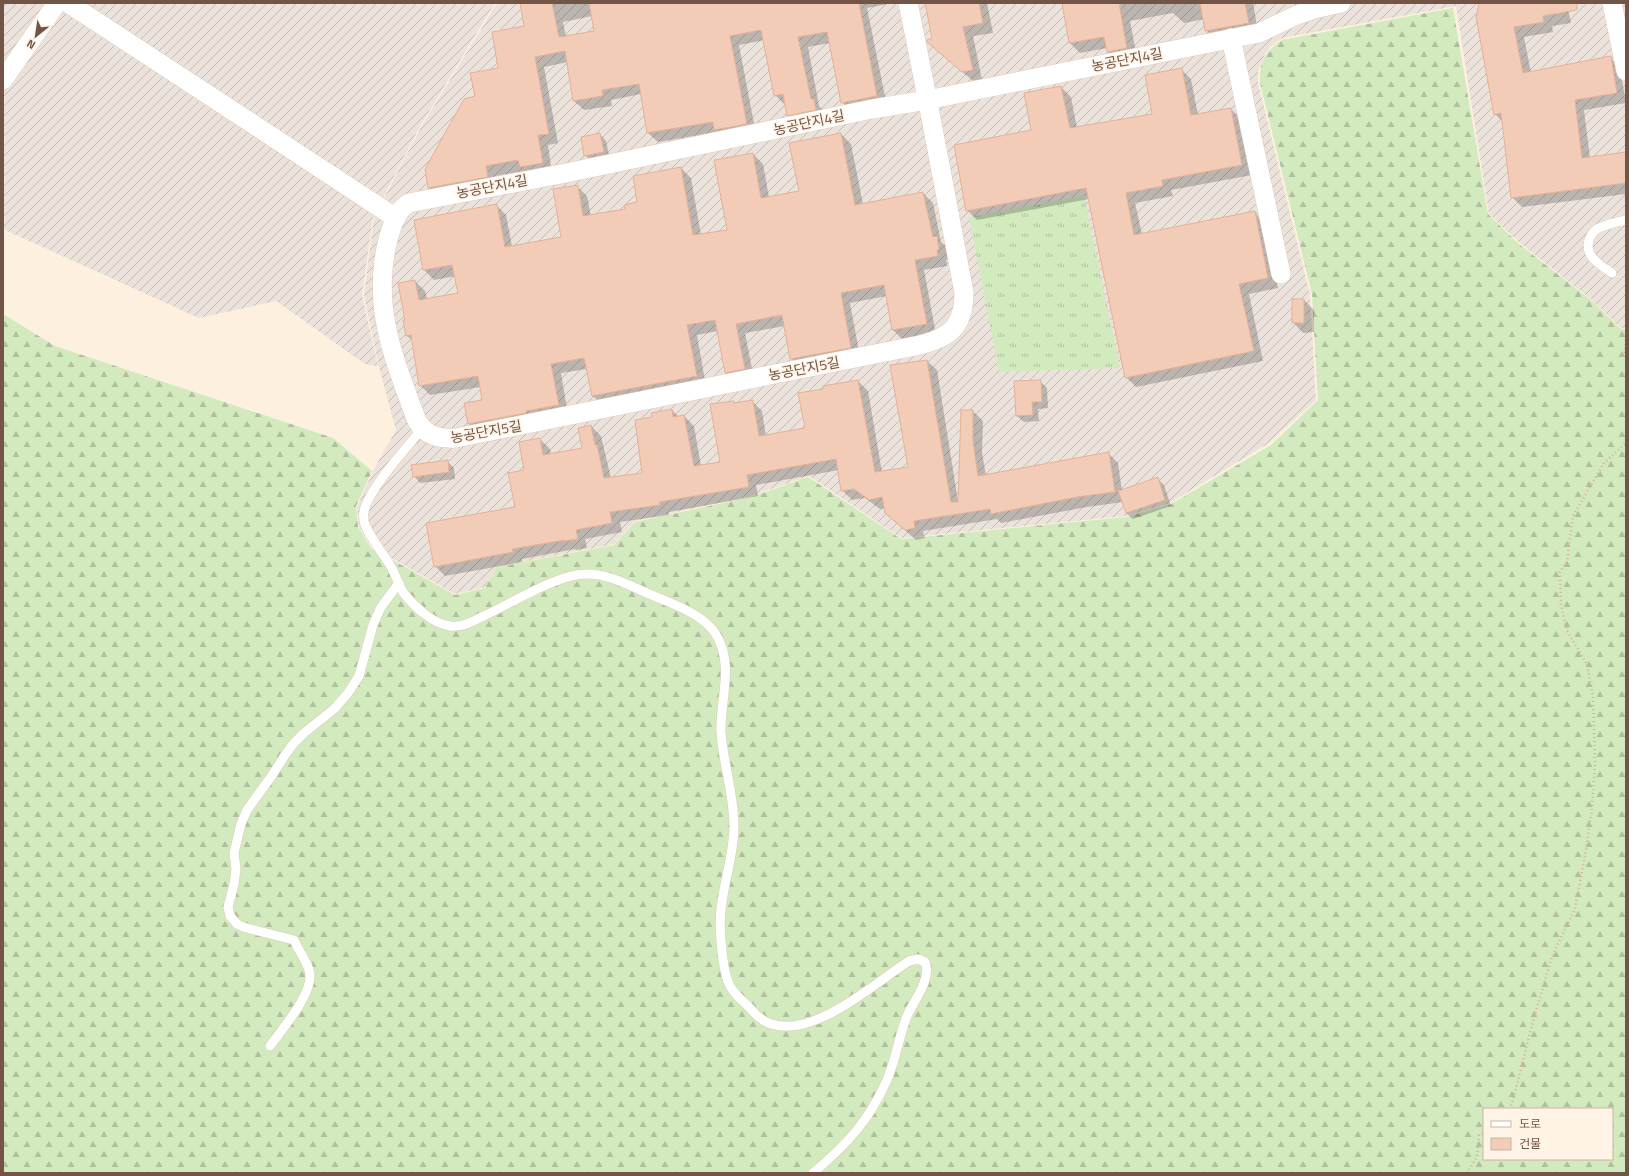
<svg xmlns="http://www.w3.org/2000/svg" width="1629" height="1176" font-family="'Titillium Web','Noto Sans KR',sans-serif">
<style>
.industrial{fill:url(#industrial-furrows)}
.grass{fill:url(#grass-tufts)}
.forest{fill:url(#forest-firs);fill-rule:evenodd}
.shadow{fill:#0003;fill-rule:evenodd}
.building{fill:#f2ccb6;stroke:#e5b197}
.lines{fill:none;stroke-linecap:round;stroke-linejoin:round}
.service-casing{stroke:#e0cbbb;stroke-width:10}
.minor-casing{stroke:#e0cbbb;stroke-width:20}
.path{stroke:#d7af9a;stroke-width:2.5;stroke-dasharray:1 3;stroke-linecap:butt}
.service{stroke:#fff;stroke-width:9}
.minor{stroke:#fff;stroke-width:19}
.labels{text-anchor:middle;dominant-baseline:central;stroke-width:3;stroke-linejoin:round;paint-order:stroke}
.street-label{font-size:14px;fill:#735547;stroke:#fff4e6}
</style>
<defs>
<pattern id="industrial-furrows" width="10" height="10" patternUnits="userSpaceOnUse"><rect width="10" height="10" fill="#ebe2db"/><path d="M-1 1l2-2M0 10L10 0M9 11l2-2" fill="none" stroke="#c3bab3"/></pattern>
<pattern id="grass-tufts" width="24" height="20" patternUnits="userSpaceOnUse"><rect width="24" height="20" fill="#d2eabe"/><path d="M3 7l-1-3M5 7V3M7 7l1-3M15 17l-1-3M17 17v-4M19 17l1-3" fill="none" stroke="#afc09c"/></pattern>
<pattern id="forest-firs" width="22" height="20" patternUnits="userSpaceOnUse"><rect width="22" height="20" fill="#d2eabe"/><path d="M5 1l3.5 6h-7zM16 11l3.5 6h-7z" fill="#afc09c"/></pattern>
</defs>
<rect width="100%" height="100%" fill="#fdf0df"/>
<g class="industrial">
<polygon points="3,3 495,3 419,128 373,217 362,295 378,366 365,364 276,301 199,318 3,229"/>
<polygon points="497,3 1626,3 1626,329 1620,327 1593,301 1520,243 1489,214 1456,6 1282,38 1270,47 1265,54 1258,71 1258,83 1310,295 1316,400 1269,443 1170,503 1126,516 901,538 809,476 751,496 635,521 614,544 497,567 485,587 455,594 372,547 359,527 357,507 373,471 396,430 379,367 364,295 374,217 420,129"/>
</g>
<polygon class="grass" points="1084,196 1120,368 999,372 969,217"/>
<path class="forest" d="M1453 8 1488 214 1519 244 1592 301 1620 328 1626 330V1173H3V314L55 346 333 438 372 471 356 506 358 527 371 548 455 595 485 588 497 567 614 545 635 522 751 497 808 477 901 539 1126 517 1171 504 1271 445 1318 400 1312 294 1260 83C1259 61 1265 52 1282 40ZM1484 1109H1612V1159H1484Z"/>
<g class="shadow">
<path d="M521 3H893L867 8 887 106 852 112 842 102 830 43 808 47 819 106 823 110 798 125 788 115 785 105 775 95 765 40 739 45 756 134 718 132 658 142 648 133 641 94 611 100 612 106 584 110 574 101 568 62 544 67 558 143 548 145 552 173 530 176 525 171 495 176 497 186 439 197 429 188 476 97 499 68 526 27ZM592 16 595 32 566 37 563 22Z"/>
<polygon points="927,3 987,3 993,33 973,36 982,80 973,81 938,51 934,39"/>
<polygon points="1063,3 1253,3 1258,32 1216,40 1206,30 1204,19 1184,23 1173,13 1130,21 1137,58 1118,62 1108,52 1107,48 1080,53 1070,43"/>
<polygon points="1480,3 1567,3 1571,23 1552,26 1553,32 1524,37 1531,73 1610,57 1620,68 1626,103 1584,110 1590,158 1626,154 1626,194 1522,207 1512,197 1503,122 1495,114"/>
<polygon points="1181,69 1191,79 1198,115 1231,109 1241,119 1252,175 1171,190 1173,196 1135,203 1142,234 1254,212 1264,222 1278,288 1249,294 1263,361 1136,387 1126,377 1089,199 977,220 967,210 1032,131 1061,87 1071,97 1077,128 1153,115"/>
<polygon points="600,134 606,141 610,159 592,162 585,155"/>
<polygon points="841,134 851,144 863,204 923,193 933,203 941,242 947,247 949,260 946,260 947,266 924,270 936,334 903,340 893,330 887,296 850,303 860,357 801,368 791,358 785,326 745,333 754,379 736,382 726,372 718,331 697,335 706,386 603,406 593,396 587,369 561,373 568,415 479,434 469,424 466,403 483,401 481,387 430,395 420,385 413,341 407,336 406,320 415,281 425,291 427,299 459,294 456,276 434,280 424,270 415,221 496,205 506,215 512,246 563,237 577,186 587,196 591,216 626,209 639,203 681,168 691,178 701,235 728,230 753,154 763,164 769,197 800,192"/>
<polygon points="1304,300 1314,310 1314,332 1303,333 1293,322"/>
<polygon points="927,361 937,370 958,501 973,411 983,421 982,452 986,476 1108,453 1118,463 1122,491 1157,478 1164,485 1171,506 1133,519 1126,513 1123,502 1087,507 1001,523 997,519 923,531 925,538 916,540 885,513 885,508 880,509 865,498 852,500 842,490 839,470 756,485 758,496 669,512 669,515 620,522 622,532 585,539 587,548 576,550 575,549 522,559 522,562 445,576 435,566 516,507 525,471 540,439 550,449 551,454 584,448 591,426 601,436 611,478 644,474 653,418 672,410 679,417 684,416 694,426 701,466 721,462 733,402 736,404 752,401 762,411 766,436 806,429 824,390 858,381 868,391 882,472 909,468"/>
<polygon points="1040,381 1047,388 1048,408 1038,409 1039,421 1024,422 1017,416"/>
<polygon points="447,461 454,468 455,479 420,483 414,476"/>
</g>
<g class="building">
<polygon points="520,3 552,3 559,37 594,31 589,3 859,3 877,96 841,103 827,32 798,37 811,99 814,99 816,110 787,116 783,94 774,96 761,30 730,36 747,124 714,130 713,122 647,133 639,84 602,90 603,96 573,101 565,51 535,57 549,134 538,135 543,163 520,167 518,160 486,166 488,177 428,188 425,169 464,99 475,96 470,73 498,68 492,32 524,26"/>
<polygon points="925,3 979,3 983,23 963,27 973,70 962,72 927,42 927,40 932,38"/>
<polygon points="1062,3 1119,3 1127,48 1107,52 1104,37 1069,43"/>
<polygon points="1200,3 1245,3 1249,23 1205,31"/>
<polygon points="1479,3 1577,3 1577,10 1543,16 1544,22 1514,27 1523,73 1611,56 1617,93 1575,100 1582,158 1626,152 1626,183 1511,198 1501,113 1494,115 1476,17"/>
<polygon points="1182,68 1191,115 1231,108 1242,165 1162,180 1163,186 1126,193 1134,235 1255,211 1268,278 1239,284 1254,351 1125,378 1086,188 966,211 954,145 1031,130 1024,93 1061,86 1070,128 1152,114 1145,75"/>
<polygon points="600,133 604,152 584,156 581,137"/>
<polygon points="841,133 855,205 923,192 933,237 937,236 939,250 937,250 938,256 915,260 927,324 892,330 884,285 841,293 851,348 790,359 782,315 736,324 745,369 725,373 715,320 687,325 697,376 592,396 584,358 551,364 559,405 526,411 526,413 468,424 464,403 482,400 478,376 419,386 411,335 406,336 403,320 405,320 398,283 415,280 419,300 458,293 452,265 423,270 414,220 497,204 505,247 561,237 553,189 578,185 583,216 625,209 624,205 637,202 633,176 681,167 693,235 727,230 714,160 753,153 761,198 799,191 789,143"/>
<rect x="1292" y="299" width="12" height="24"/>
<polygon points="927,360 951,502 958,502 961,410 973,410 973,441 978,476 1109,452 1115,492 1077,497 991,514 990,509 914,521 915,528 905,530 885,513 882,497 869,500 854,489 841,491 836,459 747,475 749,487 659,502 660,505 610,512 612,523 576,530 578,539 565,541 565,540 512,549 513,552 434,567 426,523 515,507 508,473 524,470 519,442 540,438 543,455 582,448 578,428 591,425 595,445 597,445 604,478 642,473 635,420 652,417 651,413 672,409 673,417 684,415 694,466 720,462 710,404 734,401 734,403 753,400 759,436 805,428 798,393 823,389 823,386 858,380 875,472 908,467 890,365"/>
<polygon points="1041,380 1042,402 1032,402 1033,415 1016,416 1014,381"/>
<polygon points="448,460 449,472 413,477 411,465"/>
<polygon points="1158,477 1165,500 1126,513 1118,491"/>
</g>
<g class="lines">
<defs>
<g id="service">
<path d="M1612 273C1600 265 1584 256 1589 240 1591 235 1594 230 1599 228 1607 224 1617 222 1626 220"/>
<path d="M422 429C406 449 370 487 364 511 363 517 363 521 366 527 372 540 382 552 390 565 396 574 398 586 405 595 415 607 433 624 450 626 464 628 479 618 492 612 517 600 557 575 585 574 609 573 632 587 654 596 675 605 702 614 715 633 735 663 720 699 721 732 723 763 734 795 734 826 734 854 724 881 721 909 719 927 722 971 730 986 734 993 739 998 745 1003 753 1011 759 1020 771 1024 815 1038 873 984 909 961L918 959 925 962C932 979 914 1000 907 1016 899 1036 896 1059 887 1080 869 1121 847 1144 813 1173"/>
<path d="M270 1046C282 1029 316 991 309 970 306 960 298 950 294 940L243 927 237 924 230 916 228 907 234 884 236 869 234 853 241 824 247 810 273 774 285 755 294 743 304 733 334 709 348 693 359 676 373 625 381 607 399 583"/>
</g>
<g id="minor">
<polyline points="68,3 396,218"/>
<path d="M908 3C928 99 946 196 964 293 964 329 947 339 915 346L456 438C439 439 426 436 417 421 394 359 370 304 389 236 392 225 398 209 409 203L566 173 872 109 927 100 1259 33 1297 15 1314 9 1341 3"/>
<polyline points="1612,3 1626,71"/>
<polyline points="1231,38 1281,274"/>
<polyline points="3,80 57,3"/>
</g>
</defs>
<use href="#service" class="service-casing"/>
<use href="#minor" class="minor-casing"/>
<g class="path">
<polyline points="1626,340 1625,352 1626,353"/>
<polyline points="1509,1109 1512,1104 1531,1029 1552,956 1575,909 1586,850 1592,807 1595,763 1593,696 1587,664 1567,631 1561,604 1560,572 1567,562 1573,516 1604,463 1626,443"/>
<polyline points="1467,1173 1477,1157 1479,1135 1484,1133"/>
</g>
<use href="#service" class="service"/>
<use href="#minor" class="minor"/>
</g>
<g class="labels">
<g class="street-label">
<text transform="translate(1127 59) rotate(-11)">농공단지4길</text>
<text transform="translate(809 122) rotate(-12)">농공단지4길</text>
<text transform="translate(492 186) rotate(-11)">농공단지4길</text>
<text transform="translate(804 368) rotate(-11)">농공단지5길</text>
<text transform="translate(486 431) rotate(-10)">농공단지5길</text>
</g>
</g>
<rect width="1629" height="1176" fill="none" stroke="#735547" stroke-width="8"/>
<rect x="1483" y="1108" width="130" height="52" fill="#fff4e6" stroke="#c7b4a6"/>
<rect x="1491" y="1121" width="20" height="6" fill="#ffffff" stroke="#c7b4a6"/>
<text x="1519" y="1128" font-size="12" fill="#735547">도로</text>
<rect x="1491" y="1138" width="20" height="12" fill="#f2ccb6" stroke="#c7b4a6"/>
<text x="1519" y="1148" font-size="12" fill="#735547">건물</text>
<g transform="translate(36 36) rotate(210)" stroke="#fff4e6" stroke-width="3" paint-order="stroke">
<path d="M0-3L7 15L0 10L-7 15Z" fill="#735547"/>
<text y="-6" font-size="11" font-weight="bold" text-anchor="middle" fill="#735547">N</text>
</g>
</svg>
